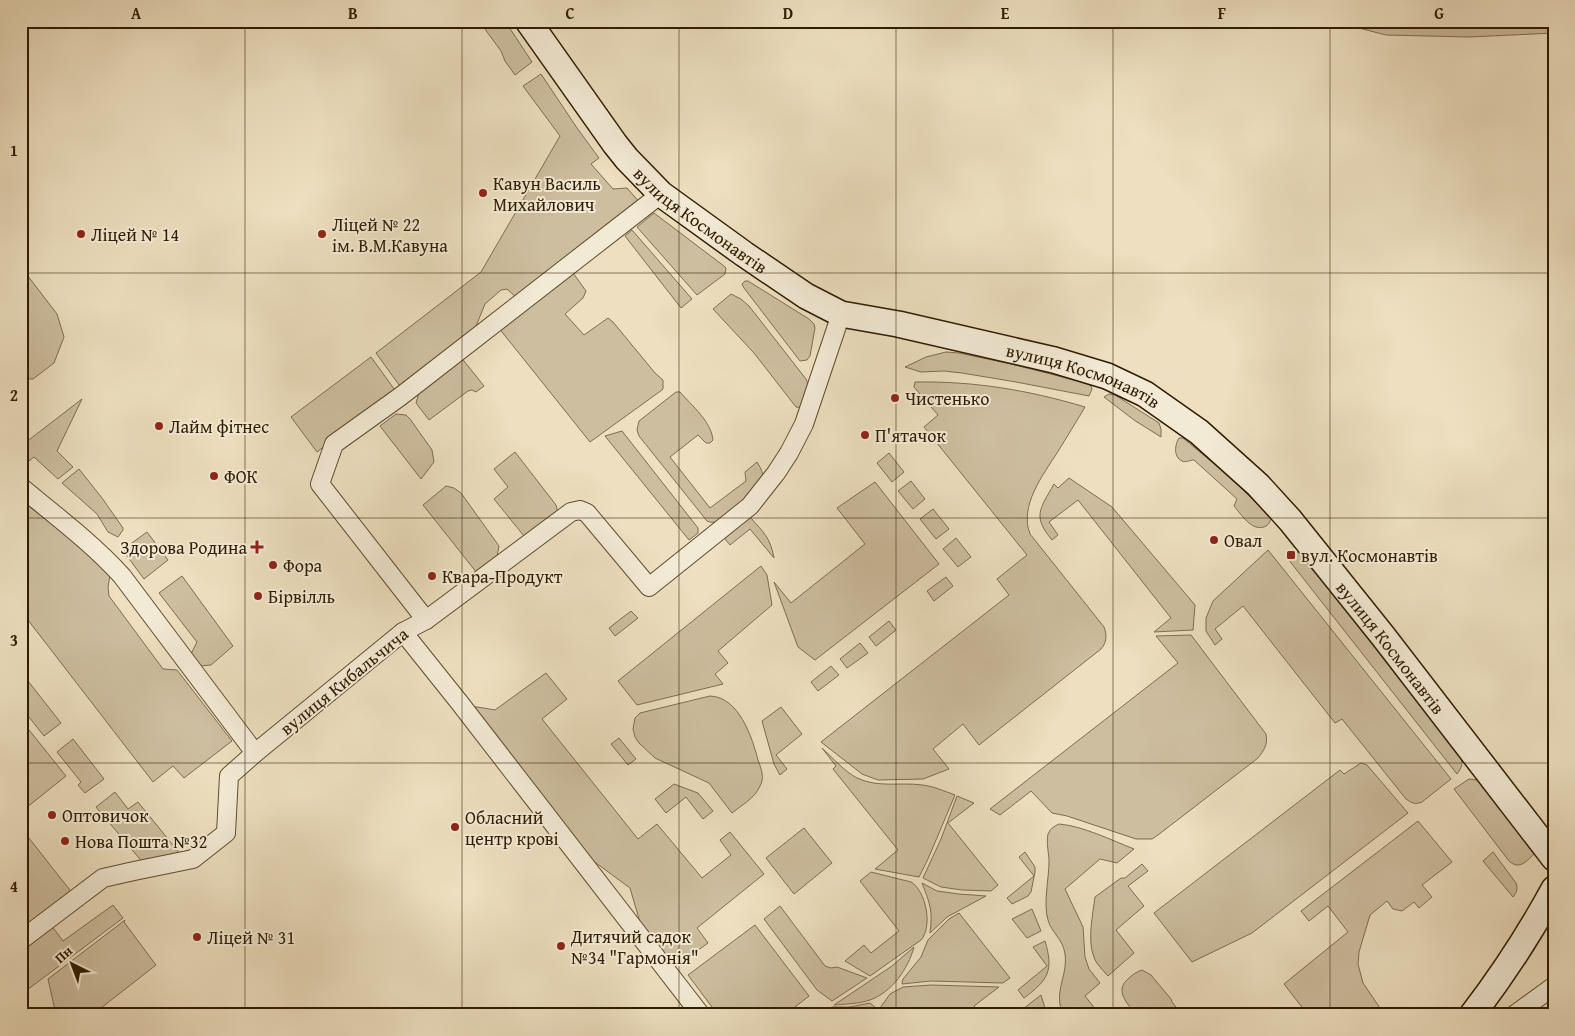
<svg xmlns="http://www.w3.org/2000/svg" width="1575" height="1036" font-family="'Gentium Book Plus',serif">
<style>
.green{fill:#cdbe9f;stroke:#7e6d50}
.lines{fill:none;stroke-linecap:round;stroke-linejoin:round}
.street-casing{stroke:#5e4d30;stroke-width:20}
.secondary-casing{stroke:#2f1c00;stroke-width:28}
.street{stroke:#f3ead5;stroke-width:18}
.secondary{stroke:#f3ead5;stroke-width:25}
.grid{fill:none;stroke:#2f1c00;stroke-width:1;stroke-opacity:0.55}
.poi-dot{fill:#8f2418;stroke:#f3ead5;stroke-width:2}
.labels{text-anchor:middle;dominant-baseline:central;stroke-width:4;stroke-linejoin:round;paint-order:stroke}
.poi-label{font-size:18px;fill:#2f1c00;stroke:#f3ead5;text-anchor:start}
.street-label{font-size:18px;fill:#2f1c00;stroke:#f3ead5}
.neatline{fill:none;stroke:#2f1c00;stroke-width:2}
.grid-label{font-size:16px;text-anchor:middle;font-weight:bold;fill:#2f1c00}
</style>
<rect width="100%" height="100%" fill="#eddfbf"/>
<filter id="stains"><feTurbulence type="fractalNoise" baseFrequency=".004" numOctaves="4"/><feColorMatrix values="0 0 0 0 .2 0 0 0 0 .09 0 0 0 0 .02 0 0 0 .5 -.17"/></filter>
<radialGradient id="worn" r=".72"><stop offset=".6" stop-color="#630" stop-opacity="0"/><stop offset="1" stop-color="#630" stop-opacity=".3"/></radialGradient>
<g class="green">
<polygon points="479,21 505,21 532,62 515,75 505,61 501,51"/>
<polygon points="1332,21 1554,21 1554,33 1469,37 1386,35"/>
<polygon points="541,74 577,128 599,158 591,164 613,189 627,188 641,204 517,298 507,289 501,290 485,304 474,331 402,389 376,353 481,272 560,136 523,86"/>
<polygon points="654,213 724,266 726,268 725,274 697,295 637,227"/>
<polygon points="632,230 692,299 681,308 625,236"/>
<polygon points="21,267 57,314 64,337 54,363 33,379 21,379"/>
<polygon points="571,270 586,291 583,298 565,314 584,335 608,318 613,322 655,373 663,380 663,389 662,390 590,442 498,327"/>
<polygon points="745,281 748,281 809,319 814,324 815,328 810,356 807,360 800,361 744,288 742,284"/>
<polygon points="731,294 741,299 749,306 806,379 809,386 803,408 796,407 754,353 713,309"/>
<polygon points="946,352 959,353 1011,364 1086,383 1091,386 1092,389 1089,396 1016,382 962,373 944,371 921,372 905,367 926,357"/>
<polygon points="460,356 484,386 476,392 472,390 468,391 429,420 416,403 420,389"/>
<polygon points="371,357 397,393 383,400 317,452 291,417"/>
<path d="M915 382C974 381 1028 390 1085 407 1076 422 1067 437 1057 453 1043 475 1019 506 1030 534L1104 627C1107 635 1107 642 1101 649L979 745 963 724 933 749 949 769 923 779 878 780 862 774 821 742 1009 595 997 579 1027 555 924 427 938 415 914 387Z"/>
<path d="M676 392H680C692 406 711 421 713 440L710 443H706L698 435 670 457 710 508 746 481 745 472 757 462C762 470 765 476 761 485L722 519C717 521 713 524 707 521L639 436 637 430 639 421Z"/>
<polygon points="1109,394 1115,395 1159,423 1161,429 1161,437 1134,420 1104,397"/>
<polygon points="82,399 57,451 73,467 58,479 34,457 25,464 21,460 21,446"/>
<polygon points="396,414 406,415 410,419 432,450 434,462 421,479 380,426"/>
<polygon points="622,431 698,528 698,533 689,540 605,436"/>
<path d="M1179 438H1183L1230 477 1271 518C1270 522 1269 525 1264 527 1251 531 1241 514 1234 506L1237 499 1194 460C1190 460 1185 463 1182 461 1173 457 1175 444 1179 438Z"/>
<polygon points="515,452 556,505 558,513 524,536 494,499 508,487 494,469"/>
<polygon points="889,453 904,472 892,482 877,463"/>
<polygon points="79,469 102,498 123,528 123,530 118,537 108,532 97,514 62,483"/>
<path d="M1069 478 1112 507 1195 605 1193 630 1154 632 1171 618 1078 500 1049 522 1058 535 1052 540C1032 516 1040 509 1054 484L1058 488Z"/>
<polygon points="911,481 925,499 913,509 898,491"/>
<polygon points="875,482 939,564 815,660 798,647 774,582 791,603 865,544 837,508"/>
<polygon points="446,486 454,488 461,493 499,546 497,556 477,573 423,505"/>
<polygon points="21,499 31,508 71,539 110,575 108,587 109,596 163,669 177,670 232,741 184,778 173,766 153,782 21,611"/>
<polygon points="933,509 949,529 936,539 920,519"/>
<path d="M750 517C764 533 770 537 774 558L750 529 730 545 724 538Z"/>
<polygon points="147,532 168,560 144,579 124,552 125,548"/>
<polygon points="956,538 971,557 958,567 943,549"/>
<path d="M1268 550 1451 779 1422 802C1415 805 1412 803 1406 799L1342 719 1335 723 1243 606 1215 629 1222 639 1215 645 1206 631V618L1213 601Z"/>
<path d="M1299 551 1459 755C1464 763 1462 767 1457 774L1288 559Z"/>
<polygon points="761,566 767,575 772,605 718,651 728,663 715,674 723,684 637,705 618,681"/>
<polygon points="182,576 233,646 211,665 200,666 191,654 197,642 159,593"/>
<polygon points="946,577 953,586 934,601 927,591"/>
<polygon points="631,611 638,618 615,636 609,628"/>
<polygon points="889,621 896,630 876,646 869,637"/>
<path d="M1191 635 1266 734C1268 745 1264 750 1258 758L1158 835 1152 839H1136L1067 816 1052 813 1031 791 1000 815 990 809 1178 663 1156 636Z"/>
<polygon points="860,643 868,653 847,668 840,659"/>
<polygon points="831,666 839,675 818,691 811,682"/>
<polygon points="546,673 567,699 542,719 638,839 657,824 702,878 731,855 720,840 730,832 764,874 697,928 708,943 682,962 676,963 665,958 642,929 630,888 592,860 471,706 495,710"/>
<polygon points="28,681 61,723 44,736 21,707 21,687"/>
<path d="M710 696C739 697 752 737 758 760 761 768 765 778 760 786 755 798 742 805 732 813L709 783 655 758 639 743 635 737 633 729 635 718 640 713Z"/>
<polygon points="781,707 802,734 776,755 787,769 780,775 774,764 762,721"/>
<polygon points="21,720 66,776 21,812"/>
<polygon points="619,738 636,759 628,765 611,744"/>
<polygon points="73,739 104,779 85,793 78,785 81,782 57,752"/>
<path d="M822 748C832 757 845 772 857 778 878 788 900 782 922 785 933 786 944 791 955 795L928 859 919 877 875 869 898 850 833 769 836 766Z"/>
<polygon points="1361,763 1367,765 1408,813 1252,933 1192,962 1154,913 1340,770 1344,774"/>
<path d="M1469 779 1477 780 1481 783 1529 845 1534 854C1526 862 1519 870 1509 861L1454 789Z"/>
<polygon points="674,784 698,793 713,811 703,819 686,797 666,813 655,799"/>
<polygon points="115,792 128,809 138,802 181,855 144,864 96,807"/>
<polygon points="957,796 974,803 948,823 998,885 991,891 962,890 941,887 923,878 941,839"/>
<polygon points="1418,821 1452,862 1422,885 1432,897 1419,908 1414,902 1402,911 1393,909 1387,901 1370,915 1359,952 1358,964 1363,983 1380,1008 1382,1015 1308,1015 1284,984 1348,932 1328,906 1309,921 1301,911"/>
<path d="M1059 824C1083 826 1111 840 1134 849L1117 863 1100 859 1065 889 1083 927 1085 957 1089 969 1100 983 1085 996 1100 1015H1063C1053 991 1068 977 1065 954 1063 939 1051 932 1048 920 1043 904 1049 878 1049 862 1049 853 1046 843 1048 834 1050 829 1054 826 1059 824Z"/>
<polygon points="21,828 73,894 21,932"/>
<polygon points="804,828 832,863 794,894 766,858"/>
<polygon points="1025,852 1035,867 1035,872 1031,892 1028,896 1012,904 1007,898 1034,876 1019,857"/>
<path d="M1493 852 1516 883C1518 889 1517 892 1513 897L1483 861Z"/>
<path d="M1142 864 1148 871 1128 886 1144 906 1116 930 1134 953 1108 976C1103 970 1096 964 1094 957 1087 941 1093 913 1095 897L1121 878H1125Z"/>
<path d="M871 872 911 882C926 891 933 926 921 940L870 976 845 961 864 945 871 953 899 931 860 881Z"/>
<path d="M922 883 937 891 959 894 986 896 947 917 930 933C933 910 930 904 922 883Z"/>
<polygon points="113,905 123,918 23,993 21,990 21,947 51,925 63,941"/>
<polygon points="780,906 825,966 831,968 837,967 867,978 832,1001 817,990 764,919"/>
<polygon points="1032,909 1041,931 1027,938 1012,919"/>
<polygon points="959,913 1010,978 1003,983 931,981 902,984 903,979 921,957 928,940 949,919"/>
<polygon points="125,920 124,922 156,965 92,1015 56,1015 48,979"/>
<polygon points="755,925 809,996 785,1015 718,1015 688,975"/>
<path d="M1045 941C1054 971 1048 980 1024 998L1018 990 1047 966 1033 947Z"/>
<path d="M914 947C908 969 892 992 870 1000 858 1004 846 1004 834 1005L892 966Z"/>
<path d="M1142 970 1151 975 1171 999 1172 1002 1182 1015H1136C1128 1004 1114 991 1128 979 1132 975 1136 972 1142 970Z"/>
<polygon points="931,985 999,987 974,1006 980,1015 890,1015 880,1008 890,994 903,987"/>
<polygon points="1041,995 1047,1015 1028,1015 1023,1009"/>
<polygon points="870,1003 876,1008 872,1015 833,1015 832,1007 849,1007"/>
</g>
<g class="lines">
<defs>
<g id="street">
<path d="M21 487C56 516 92 543 122 576L255 753 403 632 426 620 571 512 580 510 587 513 649 587 750 506 776 473 789 453 804 424 841 314"/>
<polyline points="426,620 320,484 334,444 401,396 661,194"/>
<polyline points="403,632 459,702 701,1015"/>
<polyline points="21,940 103,878 134,871 193,859 226,833 229,776 255,753"/>
<polyline points="1514,1015 1554,986"/>
</g>
<g id="secondary">
<path id="s1" d="M528 21 615 144 627 159 661 194 744 254 806 296 841 314 898 324 1054 360 1107 376 1145 394 1199 432 1258 485 1290 520 1383 636 1554 858"/>
<path d="M1472 1015C1502 976 1530 933 1554 889"/>
</g>
</defs>
<use href="#street" class="street-casing"/>
<use href="#secondary" class="secondary-casing"/>
<use href="#street" class="street"/>
<use href="#secondary" class="secondary"/>
</g>
<path class="grid" d="M245 21V1015M462 21V1015M679 21V1015M896 21V1015M1113 21V1015M1330 21V1015M21 273H1554M21 518H1554M21 763H1554"/>
<g class="poi-dot">
<circle cx="483" cy="193" r="5"/>
<circle cx="81" cy="234" r="5"/>
<circle cx="322" cy="234" r="5"/>
<circle cx="895" cy="398" r="5"/>
<circle cx="159" cy="426" r="5"/>
<circle cx="865" cy="435" r="5"/>
<circle cx="214" cy="476" r="5"/>
<circle cx="1214" cy="540" r="5"/>
<path d="M254.5 539.5h5v5h5v5h-5v5h-5v-5h-5v-5h5z"/>
<rect x="1286" y="550" width="10" height="10" rx="2.5"/>
<circle cx="273" cy="565" r="5"/>
<circle cx="432" cy="576" r="5"/>
<circle cx="258" cy="596" r="5"/>
<circle cx="52" cy="815" r="5"/>
<circle cx="455" cy="827" r="5"/>
<circle cx="65" cy="841" r="5"/>
<circle cx="197" cy="937" r="5"/>
<circle cx="561" cy="946" r="5"/>
</g>
<g class="labels">
<g class="poi-label">
<text x="493" y="183">Кавун Василь<tspan x="493" dy="21">Михайлович</tspan></text>
<text x="332" y="224">Ліцей № 22<tspan x="332" dy="21">ім. В.М.Кавуна</tspan></text>
<text x="91" y="234">Ліцей № 14</text>
<text x="905" y="398">Чистенько</text>
<text x="169" y="426">Лайм фітнес</text>
<text x="875" y="435">П'ятачок</text>
<text x="224" y="476">ФОК</text>
<text x="1224" y="540">Овал</text>
<text x="247" y="547" text-anchor="end">Здорова Родина</text>
<text x="1301" y="555">вул. Космонавтів</text>
<text x="283" y="565">Фора</text>
<text x="442" y="576">Квара-Продукт</text>
<text x="268" y="596">Бірвілль</text>
<text x="62" y="815">Оптовичок</text>
<text x="465" y="817">Обласний<tspan x="465" dy="21">центр крові</tspan></text>
<text x="75" y="841">Нова Пошта №32</text>
<text x="571" y="936">Дитячий садок<tspan x="571" dy="21">№34 "Гармонія"</tspan></text>
<text x="207" y="937">Ліцей № 31</text>
</g>
<g class="street-label">
<text stroke="none"><textPath href="#s1" startOffset="266">вулиця Космонавтів</textPath></text>
<text stroke="none"><textPath href="#s1" startOffset="686">вулиця Космонавтів</textPath></text>
<text stroke="none"><textPath href="#s1" startOffset="1106">вулиця Космонавтів</textPath></text>
<text transform="translate(344 681) rotate(-39)">вулиця Кибальчича</text>
</g>
</g>
<rect width="1575" height="1036" fill="none" stroke="#eddfbf" stroke-width="55"/>
<g transform="translate(72 964) rotate(318)" stroke="#f3ead5" stroke-width="4" paint-order="stroke">
<path d="M0-4L9 19L0 12L-9 19Z" fill="#2f1c00"/>
<text y="-8" font-size="14" font-weight="bold" text-anchor="middle" fill="#2f1c00">Пн</text>
</g>
<rect x="28" y="28" width="1520" height="980" class="neatline"/>
<g class="grid-label">
<text x="136" y="19">A</text>
<text x="353" y="19">B</text>
<text x="570" y="19">C</text>
<text x="788" y="19">D</text>
<text x="1005" y="19">E</text>
<text x="1222" y="19">F</text>
<text x="1439" y="19">G</text>
<text x="14" y="156">1</text>
<text x="14" y="401">2</text>
<text x="14" y="646">3</text>
<text x="14" y="892">4</text>
</g>
<rect width="100%" height="100%" filter="url(#stains)"/>
<rect width="100%" height="100%" fill="url(#worn)"/>
</svg>
